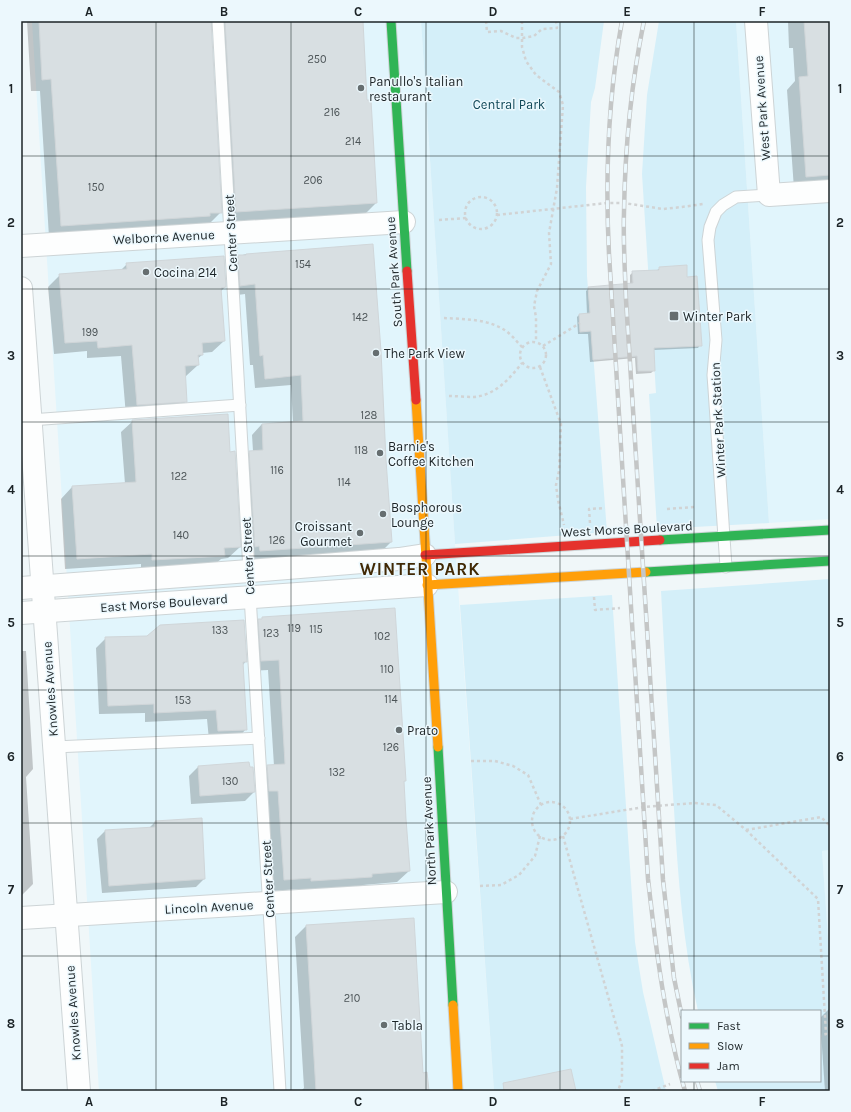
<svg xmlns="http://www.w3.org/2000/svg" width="851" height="1112" font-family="Karla,sans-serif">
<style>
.built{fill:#e1f5fc}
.green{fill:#d4eff9}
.shadow{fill:#0003}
.building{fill:#d8dfe2;stroke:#d0d6d9}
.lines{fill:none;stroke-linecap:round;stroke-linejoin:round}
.lane-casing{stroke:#cdd4d6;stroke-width:13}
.street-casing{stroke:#cdd4d6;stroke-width:24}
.fast-casing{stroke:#cdd4d6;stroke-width:11}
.slow-casing{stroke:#cdd4d6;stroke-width:11}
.jam-casing{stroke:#cdd4d6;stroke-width:11}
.path{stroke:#d1d3d4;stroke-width:2.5;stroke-dasharray:3 3;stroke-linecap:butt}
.lane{stroke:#fdfefe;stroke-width:11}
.street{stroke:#fdfefe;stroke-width:22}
.fast{stroke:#30b455;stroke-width:9}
.slow{stroke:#ff9f0a;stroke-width:9}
.jam{stroke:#e5322d;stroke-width:9}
.rail-casing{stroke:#c4c6c6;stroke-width:4.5}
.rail{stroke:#ecf8fd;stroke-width:3;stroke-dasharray:9;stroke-linecap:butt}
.grid{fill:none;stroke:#1c2427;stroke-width:1;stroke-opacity:0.55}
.poi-dot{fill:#666e70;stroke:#ecf8fd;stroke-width:1.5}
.labels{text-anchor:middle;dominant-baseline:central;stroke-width:3;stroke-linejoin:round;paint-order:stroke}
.number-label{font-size:11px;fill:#4c5457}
.poi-label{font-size:13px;fill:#1c2427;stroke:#ecf8fd;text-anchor:start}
.park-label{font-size:13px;fill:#114858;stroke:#ecf8fd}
.street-label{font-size:13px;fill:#1c2427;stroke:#ecf8fd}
.district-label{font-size:17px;font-weight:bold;letter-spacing:1px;fill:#412905;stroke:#ecf8fd}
.neatline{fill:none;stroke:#1c2427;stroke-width:1.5}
.grid-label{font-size:13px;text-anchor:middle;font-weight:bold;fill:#1c2427}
</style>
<rect width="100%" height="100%" fill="#f0f7f9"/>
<g class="built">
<polygon points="32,21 421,21 455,544 494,1091 99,1091"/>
<polygon points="736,21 830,21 830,519 769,523"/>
<polygon points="830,850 830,974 822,851"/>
</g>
<g class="green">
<polygon points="421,21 604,21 595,88 591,102 586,187 587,276 607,532 455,544"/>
<polygon points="659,21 736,21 769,523 657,529 649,394 656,393 642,174 647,95"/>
<path d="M830 579V850L822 851 830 967V1091H718L715 1081H820V1011H698C683 944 678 878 674 809 669 736 665 664 661 591Z"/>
<polygon points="612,595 635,942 643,992 666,1091 494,1091 460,605"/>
</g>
<g class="shadow">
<polygon points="27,21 362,21 366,102 376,203 364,215 224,223 214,33 210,28 221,212 209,224 49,237 40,91 31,91"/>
<polygon points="788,21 830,21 830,186 794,189 787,90 795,81 793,48 789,48"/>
<polygon points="246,254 384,444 391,542 381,552 250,561 239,462 250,452 253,451 252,435 262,424 293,423 291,385 255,388 253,365 250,365 245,294 230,296 228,266 239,256"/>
<polygon points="127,264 225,287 220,292 224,341 212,352 202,353 202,355 197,359 198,365 186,376 184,376 186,401 175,413 126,416 121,356 87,358 87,351 54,354 48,287 60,275 120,271"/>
<polygon points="660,268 686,278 700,345 698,348 653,350 654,370 651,373 636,374 635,358 590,362 588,334 578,334 577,317 579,315 587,314 586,291 589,288 630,285 630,275 633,272 656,271"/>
<polygon points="133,421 229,453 240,547 228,558 221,559 212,567 141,571 141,564 65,569 61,499 72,487 125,484 121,432"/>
<polygon points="263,618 405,781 403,782 409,871 397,882 363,885 360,887 300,892 300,889 273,891 257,778 268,766 274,766 268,670 250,671 248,632"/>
<polygon points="106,638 246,661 243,665 246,729 237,739 209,740 207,719 145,722 145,713 99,714 96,648"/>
<polygon points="21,651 26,651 33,769 26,777 33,884 21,896"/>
<polygon points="198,767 254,792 245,801 191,804 189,776"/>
<polygon points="155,822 204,879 196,887 102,893 97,839 105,831 149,828"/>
<polygon points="306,926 422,1074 428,1091 301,1091 304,1088 295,937"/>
<polygon points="830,1008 830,1091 825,1091 820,1018"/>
</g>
<g class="building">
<polygon points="39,21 211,21 222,213 210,213 210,216 61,226 51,79 42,80"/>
<polygon points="225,21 363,21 367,100 371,100 377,203 236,212"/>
<polygon points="804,21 830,21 830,175 806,177 799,77 808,76"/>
<polygon points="373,244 381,351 386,460 392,542 260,551 259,546 255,547 249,451 263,450 262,424 303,421 301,375 265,379 263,355 260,356 255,284 240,286 238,255 246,255 246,254"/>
<polygon points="224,256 226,287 221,288 225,341 202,343 203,355 198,355 199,365 185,366 187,402 137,405 132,345 98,348 97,341 65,343 59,274 127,269 126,263"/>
<polygon points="687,265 687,277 697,276 702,346 654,348 655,371 638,371 637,356 593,360 591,331 580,332 579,314 590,313 588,287 633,283 632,271 659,270 659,267"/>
<polygon points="228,414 230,452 235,451 241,547 224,548 225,556 152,560 152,554 77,559 72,486 136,482 132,420"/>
<polygon points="395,608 406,781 404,781 406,819 410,871 372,874 372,877 342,879 311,881 311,878 284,880 278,791 269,791 267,765 285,764 279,660 261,661 258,619 262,619 262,617"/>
<polygon points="244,620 247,662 243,662 247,730 218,731 216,710 154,713 154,704 108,706 105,637 147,636 160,625"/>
<polygon points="249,762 250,767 253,767 255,792 200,796 198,766"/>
<polygon points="202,818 205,879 109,886 105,830 155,827 155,821"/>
<polygon points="414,918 423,1073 427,1072 429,1091 316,1091 306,925"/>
<polygon points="571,1069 576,1091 504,1091 503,1083"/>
</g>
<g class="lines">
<defs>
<g id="lane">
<polyline points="218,21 249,571"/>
<polyline points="30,420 240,405"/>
<polyline points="726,567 714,389 713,375 716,340 708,240 710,227 716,212 723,205 736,197 769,195"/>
<polyline points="250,596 280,1091"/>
<polyline points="54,747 259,738"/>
</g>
<g id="street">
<polyline points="756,21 769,195 830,191"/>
<polyline points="21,246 404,222"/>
<polyline points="21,288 79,1091"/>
<polyline points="21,588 249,571 399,559 425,555"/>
<polyline points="21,613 427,585"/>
<polyline points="21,918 446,892"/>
</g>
<g id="fast">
<polyline points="391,21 407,271"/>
<polyline points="660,540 830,530"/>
<polyline points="646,572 830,561"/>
<polyline points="438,747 453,1005"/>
</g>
<g id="slow">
<polyline points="416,400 438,747"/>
<polyline points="427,585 646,572"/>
<polyline points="453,1005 458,1091"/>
</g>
<g id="jam">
<polyline points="407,271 416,400"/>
<polyline points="425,555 660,540"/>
</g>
</defs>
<use href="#lane" class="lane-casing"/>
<use href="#street" class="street-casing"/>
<use href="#fast" class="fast-casing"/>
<use href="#slow" class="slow-casing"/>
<use href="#jam" class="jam-casing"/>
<g class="path">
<polyline points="486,21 487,32 501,31 516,38 523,38 534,36 542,29 557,28 556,21"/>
<polyline points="522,21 522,47 526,61 536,75 559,92 563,105 557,188 549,233 551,264 537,291 534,306 536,317 536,342"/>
<circle cx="481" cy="213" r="16"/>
<polyline points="497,215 607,203 624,203 663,209 682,207 703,204"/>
<polyline points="439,220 466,218"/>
<path d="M444 318C464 319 489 319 506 331 512 335 517 342 522 347"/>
<circle cx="533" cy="355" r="13"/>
<polyline points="543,346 580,323"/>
<polyline points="540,367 561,424 559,471 556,485 558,500 564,525"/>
<path d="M449 396C457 396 466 397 474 397 496 395 510 378 522 363"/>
<polyline points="667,509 694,507"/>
<polyline points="590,523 589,509 605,508"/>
<polyline points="594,597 595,610 620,608"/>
<polyline points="471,761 495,761 513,766 528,775 541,805"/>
<circle cx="551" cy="821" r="19"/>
<polyline points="570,819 644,807 694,803 716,805 746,830 818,899 826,1034 820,1036"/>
<polyline points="746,830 821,817 830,826"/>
<polyline points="563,836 622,1046 622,1080 618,1091"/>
<polyline points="480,886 501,885 519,875 535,856 540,836"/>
<polyline points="652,1091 670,1084"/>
</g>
<use href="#lane" class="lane"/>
<use href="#street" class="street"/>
<use href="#fast" class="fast"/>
<use href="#slow" class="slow"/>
<use href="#jam" class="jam"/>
<defs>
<g id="rail">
<path d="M622 21C608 98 605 176 609 254L648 879C656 950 665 1022 685 1091"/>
<path d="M644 21C631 84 625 148 624 212 623 241 625 271 626 300L663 880 674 978 682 1017"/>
<polyline points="697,1081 700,1091"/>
</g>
</defs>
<use href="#rail" class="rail-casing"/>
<use href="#rail" class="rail"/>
</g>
<path class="grid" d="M156 21V1091M291 21V1091M426 21V1091M560 21V1091M694 21V1011M21 156H830M21 289H830M21 422H830M21 556H830M21 690H830M21 823H830M21 956H830M694 1081V1091"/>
<g class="poi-dot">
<circle cx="361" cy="88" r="4"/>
<circle cx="146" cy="272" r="4"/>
<rect x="669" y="311" width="10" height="10" rx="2"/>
<circle cx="376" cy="353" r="4"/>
<circle cx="380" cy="453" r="4"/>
<circle cx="383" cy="514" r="4"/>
<circle cx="360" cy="533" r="4"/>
<circle cx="399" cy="730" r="4"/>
<circle cx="384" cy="1025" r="4"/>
</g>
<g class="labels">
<g class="number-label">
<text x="317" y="59">250</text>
<text x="332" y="112">216</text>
<text x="353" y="141">214</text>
<text x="313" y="180">206</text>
<text x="96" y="187">150</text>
<text x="303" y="264">154</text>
<text x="360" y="317">142</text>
<text x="90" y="332">199</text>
<text x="369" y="415">128</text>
<text x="361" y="450">118</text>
<text x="277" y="470">116</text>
<text x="179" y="476">122</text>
<text x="344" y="482">114</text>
<text x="181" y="535">140</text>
<text x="277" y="540">126</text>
<text x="294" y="628">119</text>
<text x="316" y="629">115</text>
<text x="220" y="630">133</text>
<text x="271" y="633">123</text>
<text x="382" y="636">102</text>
<text x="387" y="669">110</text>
<text x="391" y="699">114</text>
<text x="183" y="700">153</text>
<text x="391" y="747">126</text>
<text x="337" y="772">132</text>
<text x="230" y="781">130</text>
<text x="352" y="998">210</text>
</g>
<g class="poi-label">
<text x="369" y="81">Panullo's Italian<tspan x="369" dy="15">restaurant</tspan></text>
<text x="154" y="272">Cocina 214</text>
<text x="683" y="316">Winter Park</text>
<text x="384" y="353">The Park View</text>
<text x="388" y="446">Barnie's<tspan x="388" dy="15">Coffee Kitchen</tspan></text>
<text x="391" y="507">Bosphorous<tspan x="391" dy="15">Lounge</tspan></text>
<text x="352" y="526" text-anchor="end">Croissant<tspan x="352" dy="15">Gourmet</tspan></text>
<text x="407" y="730">Prato</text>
<text x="392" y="1025">Tabla</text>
</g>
<g class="park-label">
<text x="509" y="104">Central Park</text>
</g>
<g class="street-label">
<text transform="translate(762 108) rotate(-94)">West Park Avenue</text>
<text transform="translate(231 233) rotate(-93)">Center Street</text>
<text transform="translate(164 237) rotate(-3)">Welborne Avenue</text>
<text transform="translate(394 272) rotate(-94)">South Park Avenue</text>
<text transform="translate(718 420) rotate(-93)">Winter Park Station</text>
<text transform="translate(627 529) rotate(-3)">West Morse Boulevard</text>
<text transform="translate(248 556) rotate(-93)">Center Street</text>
<text transform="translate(164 603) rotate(-4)">East Morse Boulevard</text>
<text transform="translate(50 689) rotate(-94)">Knowles Avenue</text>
<text transform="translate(429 831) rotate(-93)">North Park Avenue</text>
<text transform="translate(268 879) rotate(-93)">Center Street</text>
<text transform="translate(209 907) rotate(-3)">Lincoln Avenue</text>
<text transform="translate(73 1013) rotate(-94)">Knowles Avenue</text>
</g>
<g class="district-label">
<text x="420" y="569">WINTER PARK</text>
</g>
</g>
<rect width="851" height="1112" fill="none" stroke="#ecf8fd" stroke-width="44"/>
<rect x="681" y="1010" width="140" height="72" fill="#ecf8fd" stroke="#99a3a7"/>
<rect x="689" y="1023" width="20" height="6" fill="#30b455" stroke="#99a3a7"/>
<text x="717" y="1030" font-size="12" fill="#1c2427">Fast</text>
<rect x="689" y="1043" width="20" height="6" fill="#ff9f0a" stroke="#99a3a7"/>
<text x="717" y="1050" font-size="12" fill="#1c2427">Slow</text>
<rect x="689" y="1063" width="20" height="6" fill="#e5322d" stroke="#99a3a7"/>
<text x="717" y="1070" font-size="12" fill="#1c2427">Jam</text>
<rect x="22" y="22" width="807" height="1068" class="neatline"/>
<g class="grid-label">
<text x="89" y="16">A</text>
<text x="224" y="16">B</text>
<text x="358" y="16">C</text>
<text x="493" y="16">D</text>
<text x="627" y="16">E</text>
<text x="762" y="16">F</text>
<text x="11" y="93">1</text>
<text x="840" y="93">1</text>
<text x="11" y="227">2</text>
<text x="840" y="227">2</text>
<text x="11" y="360">3</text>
<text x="840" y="360">3</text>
<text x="11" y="494">4</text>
<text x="840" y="494">4</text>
<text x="11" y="627">5</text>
<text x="840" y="627">5</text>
<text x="11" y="761">6</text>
<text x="840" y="761">6</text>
<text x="11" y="894">7</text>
<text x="840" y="894">7</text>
<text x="11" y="1028">8</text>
<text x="840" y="1028">8</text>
<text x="89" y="1106">A</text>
<text x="224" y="1106">B</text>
<text x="358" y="1106">C</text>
<text x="493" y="1106">D</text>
<text x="627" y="1106">E</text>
<text x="762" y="1106">F</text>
</g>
</svg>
